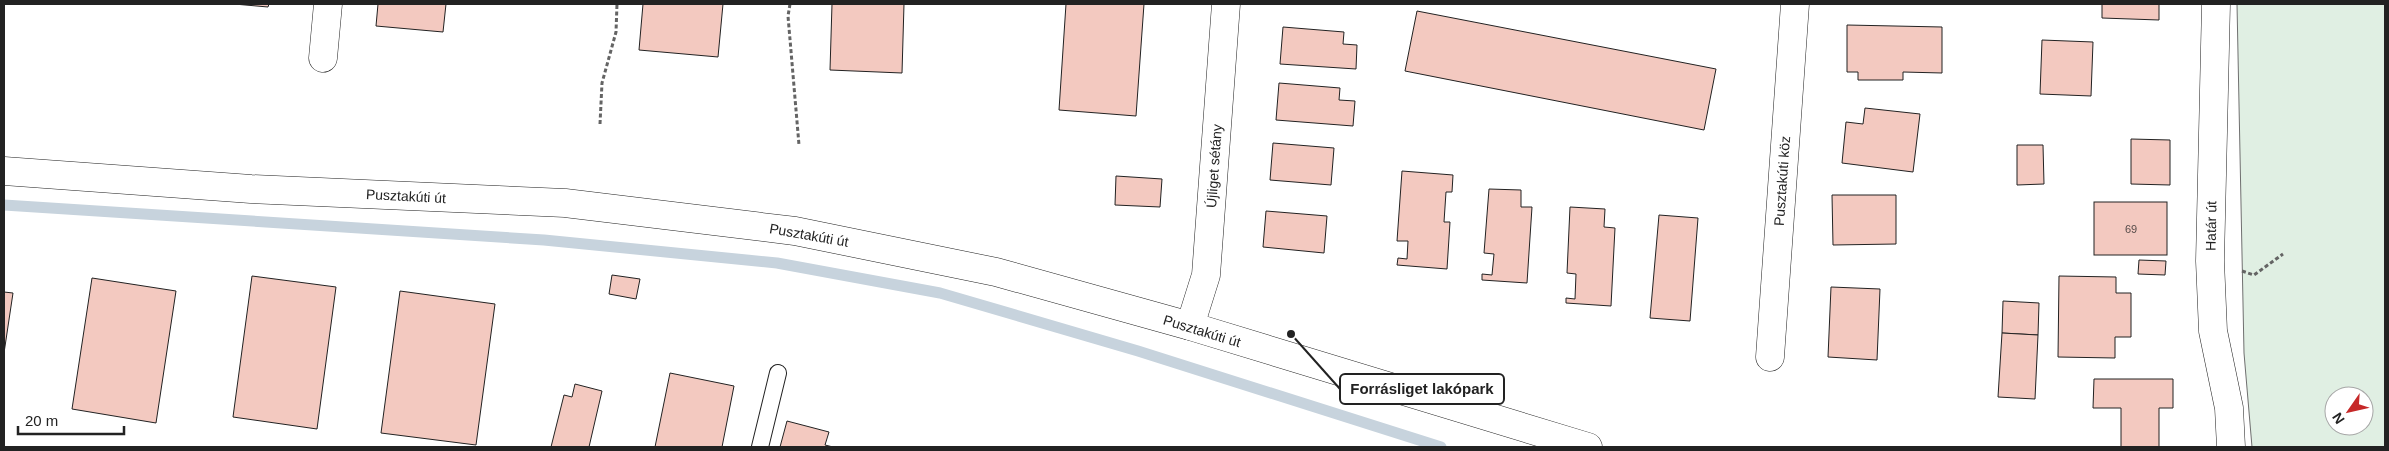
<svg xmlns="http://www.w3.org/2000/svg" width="2389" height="451" font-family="Helvetica,sans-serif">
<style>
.green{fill:#e0efe3;stroke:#6f6f6f;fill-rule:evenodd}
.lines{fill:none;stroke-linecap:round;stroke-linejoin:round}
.stream{stroke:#c7d3dd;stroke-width:11}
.building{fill:#f3c9c0;stroke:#222}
.lane-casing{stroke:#222;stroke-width:18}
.street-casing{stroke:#222;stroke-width:29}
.secondary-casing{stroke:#222;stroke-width:29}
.path{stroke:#646464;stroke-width:3;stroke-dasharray:4 2.5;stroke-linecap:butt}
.lane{stroke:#fff;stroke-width:16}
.street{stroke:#fff;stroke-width:28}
.secondary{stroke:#fff;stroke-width:28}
.labels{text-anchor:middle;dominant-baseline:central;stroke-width:4;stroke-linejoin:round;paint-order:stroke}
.number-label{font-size:11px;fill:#564c4a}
.street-label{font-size:14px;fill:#222;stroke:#fff}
.leader{fill:none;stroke:#222;stroke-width:2}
.callout-dot{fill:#222;stroke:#fff;stroke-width:2}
.callout{fill:#fff;stroke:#222;stroke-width:2}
.callout-label{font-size:15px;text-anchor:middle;font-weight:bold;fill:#222}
</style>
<rect width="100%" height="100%" fill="#fff"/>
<path class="green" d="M2237 4H2385V447H2252L2244 353ZM2334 396H2364V426H2334Z"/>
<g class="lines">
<polyline class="stream" points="4,205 544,240 777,263 940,293 1138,351 1441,447"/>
</g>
<g class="building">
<polygon points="234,4 269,4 268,7"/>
<polygon points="378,4 446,4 443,32 376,26"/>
<polygon points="643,4 723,4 718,57 639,50"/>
<polygon points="832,4 904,4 902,73 830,70"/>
<polygon points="1066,4 1144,4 1136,116 1059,110"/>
<polygon points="2102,4 2159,4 2159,20 2102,18"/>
<polygon points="1417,11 1716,69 1704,130 1405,71"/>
<polygon points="1847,25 1942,27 1942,73 1903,72 1903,80 1858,80 1858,72 1847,72"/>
<polygon points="1283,27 1344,32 1343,44 1357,45 1356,69 1280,64"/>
<polygon points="2042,40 2093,42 2091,96 2040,94"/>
<polygon points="1279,83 1340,88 1339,100 1355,101 1353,126 1276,120"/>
<polygon points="1865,108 1920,114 1913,172 1842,163 1846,122 1863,124"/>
<polygon points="2131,139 2170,140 2170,185 2131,184"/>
<polygon points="1273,143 1334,148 1331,185 1270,180"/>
<polygon points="2017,145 2043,145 2044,184 2017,185"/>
<polygon points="1402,171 1453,175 1452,192 1446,192 1444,222 1450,222 1447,269 1397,265 1398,258 1407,259 1408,241 1397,241"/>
<polygon points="1116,176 1162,179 1160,207 1115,205"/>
<polygon points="1489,189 1521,190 1521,207 1532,207 1527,283 1482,280 1482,274 1492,275 1494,254 1484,253"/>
<polygon points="1832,195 1896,195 1896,244 1833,245"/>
<rect x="2094" y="202" width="73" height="53"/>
<polygon points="1570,207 1605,209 1604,227 1615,228 1611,306 1566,303 1566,298 1575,299 1576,274 1567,273"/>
<polygon points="1266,211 1327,216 1324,253 1263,247"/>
<polygon points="1659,215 1698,218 1690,321 1650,318"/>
<polygon points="2139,260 2166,261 2165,275 2138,274"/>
<polygon points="612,275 640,279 636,299 609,294"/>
<polygon points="252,276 336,287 317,429 233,417"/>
<polygon points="2059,276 2116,277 2116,293 2131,293 2131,337 2115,337 2115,358 2058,357"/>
<polygon points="92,278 176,291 156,423 72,409"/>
<polygon points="1831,287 1880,289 1877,360 1828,357"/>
<polygon points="400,291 495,304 476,445 381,433"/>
<polygon points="4,292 13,293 4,353"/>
<polygon points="2003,301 2039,303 2038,335 2002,333"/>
<polygon points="2002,333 2038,335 2035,399 1998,397"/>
<polygon points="670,373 734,386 722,447 655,447"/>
<polygon points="2094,379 2173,379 2173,408 2159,408 2159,447 2121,447 2121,408 2093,408"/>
<polygon points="575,384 602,391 589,447 551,447 564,395 572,397"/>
<polygon points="787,421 829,432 825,445 833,447 780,447"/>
</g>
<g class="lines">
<defs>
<polyline id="lane" points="760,447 778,373"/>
<g id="street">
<polyline points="2216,4 2210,261 2213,331 2229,408 2231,447"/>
<polyline points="323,58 328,4"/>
<polyline points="1190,326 1206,275 1226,4"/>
<polyline points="1770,357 1795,4"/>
</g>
<polyline id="secondary" points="4,171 251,189 565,203 795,231 996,272 1190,326 1588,447"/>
</defs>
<use href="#lane" class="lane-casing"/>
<use href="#street" class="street-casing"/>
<use href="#secondary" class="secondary-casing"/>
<g class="path">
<polyline points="790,4 788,16 799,145"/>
<polyline points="600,124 602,83 616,32 617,4"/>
<polyline points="2242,271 2254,275 2283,254"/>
</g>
<use href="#lane" class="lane"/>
<use href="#street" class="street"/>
<use href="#secondary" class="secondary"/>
</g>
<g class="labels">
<g class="number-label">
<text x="2131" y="229">69</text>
</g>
<g class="street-label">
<text transform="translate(1214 166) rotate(-86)">Újliget sétány</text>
<text transform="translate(1782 181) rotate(-86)">Pusztakúti köz</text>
<text transform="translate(406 196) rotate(3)">Pusztakúti út</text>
<text transform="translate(2211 226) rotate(-89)">Határ út</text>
<text transform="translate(809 235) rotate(10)">Pusztakúti út</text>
<text transform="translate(1202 331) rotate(17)">Pusztakúti út</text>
</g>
</g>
<path class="leader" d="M1291 334L1340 389"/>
<circle class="callout-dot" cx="1291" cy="334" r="5"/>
<rect class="callout" x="1340" y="374" width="164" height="30" rx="5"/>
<g class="callout-label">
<text x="1422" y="394">Forrásliget lakópark</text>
</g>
<rect width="2389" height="451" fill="none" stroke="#222222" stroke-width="10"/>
<g transform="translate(2349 411) rotate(236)"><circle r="24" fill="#ffffff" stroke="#a7a7a7"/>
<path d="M0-4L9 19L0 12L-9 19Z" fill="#c62828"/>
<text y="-8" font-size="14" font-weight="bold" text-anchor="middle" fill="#222222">N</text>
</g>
<path d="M18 426v8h106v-8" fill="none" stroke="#222222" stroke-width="2.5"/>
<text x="25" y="426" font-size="15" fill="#222222" stroke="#ffffff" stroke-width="4" paint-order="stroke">20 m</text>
</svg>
